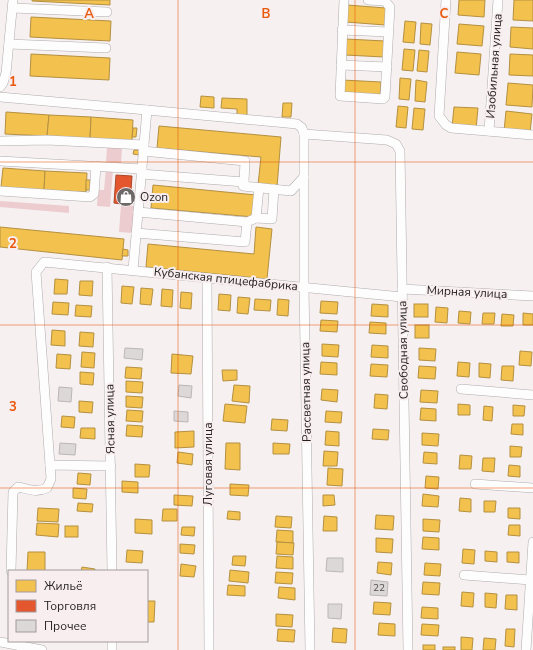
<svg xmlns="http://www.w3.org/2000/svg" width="533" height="650" font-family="'Nunito Sans',sans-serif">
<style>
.green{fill:#edcccf}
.homes{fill:#f2c14e;stroke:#b49040}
.shops{fill:#e4572e;stroke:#aa462a}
.building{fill:#dcd8d8;stroke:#bbb7b7}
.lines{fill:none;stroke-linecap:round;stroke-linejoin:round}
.minor-casing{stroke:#afabac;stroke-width:10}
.minor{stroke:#fefdfd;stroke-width:9}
.grid{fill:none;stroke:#e8590c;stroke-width:1;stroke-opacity:0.55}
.labels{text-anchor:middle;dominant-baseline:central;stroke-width:4;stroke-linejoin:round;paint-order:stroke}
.number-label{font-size:10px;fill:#524e4e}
.street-label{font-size:12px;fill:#221f1f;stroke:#f8eeef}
.poi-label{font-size:12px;fill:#221f1f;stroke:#f8eeef;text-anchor:start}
.grid-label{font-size:13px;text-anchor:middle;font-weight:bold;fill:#e8590c;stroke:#f8eeef;stroke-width:4;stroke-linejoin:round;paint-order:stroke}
</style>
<rect width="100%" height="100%" fill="#f6f0f1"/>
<g class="green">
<polygon points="107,147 122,148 121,164 106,163"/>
<polygon points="106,168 113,169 110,207 97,206 98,190 104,190"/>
<polygon points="0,201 69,206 69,213 0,207"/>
<polygon points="121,205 134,206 132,233 119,232"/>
</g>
<g class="homes">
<polygon points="32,0 110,0 110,5 32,1"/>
<polygon points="459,0 485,0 484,17 458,15"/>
<polygon points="514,0 533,0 533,21 513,20"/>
<polygon points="347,5 386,8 385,25 346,22"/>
<polygon points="31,17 111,21 110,41 30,37"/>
<polygon points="405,21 416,22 414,43 403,42"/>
<polygon points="421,23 432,24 430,45 420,44"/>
<polygon points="459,24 484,26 482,46 457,44"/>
<polygon points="511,27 533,28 533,49 510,47"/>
<polygon points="346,39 385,41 384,57 345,55"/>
<polygon points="404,49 415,50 413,71 402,70"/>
<polygon points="419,50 429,51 427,72 417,71"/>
<polygon points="457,52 481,54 479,75 455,73"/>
<polygon points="31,54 110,58 109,80 30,76"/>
<polygon points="510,54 533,55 533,76 509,75"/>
<polygon points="400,78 411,79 409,100 399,99"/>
<polygon points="342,80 381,82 380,97 341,95"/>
<polygon points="416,80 427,82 425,102 415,101"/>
<polygon points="508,83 533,85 532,107 506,105"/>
<polygon points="201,96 214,97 214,108 200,107"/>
<polygon points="222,98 247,99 247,117 237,116 237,109 221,108"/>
<polygon points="283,103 292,103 291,117 282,117"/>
<polygon points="398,106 408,107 406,128 396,127"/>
<polygon points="454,107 478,108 476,129 452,127"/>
<polygon points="414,108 425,109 423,130 412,129"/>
<polygon points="506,111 532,114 530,133 504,131"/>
<polygon points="6,112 49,115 47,136 5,134"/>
<polygon points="49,115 91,117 90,139 47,136"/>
<polygon points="91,117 133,120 132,141 90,139"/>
<polygon points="159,126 281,137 277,187 258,185 261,157 157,148"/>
<polygon points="133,128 137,128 136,137 132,137"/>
<polygon points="134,150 139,150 139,155 133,154"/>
<polygon points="3,168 45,171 44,190 1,187"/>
<polygon points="45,171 87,173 86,192 44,190"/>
<rect x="86" y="180" width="4" height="10"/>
<polygon points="153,185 256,195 254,217 151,208"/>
<polygon points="0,227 124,239 122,260 0,247"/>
<polygon points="256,227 272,229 267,279 146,267 148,244 254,254"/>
<polygon points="123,249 128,250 128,256 122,256"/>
<polygon points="55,279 68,280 67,294 54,294"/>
<polygon points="80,281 93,281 92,296 79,295"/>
<polygon points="122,286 134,287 132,304 121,303"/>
<polygon points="141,288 153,289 151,305 140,304"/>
<polygon points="162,289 173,290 172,307 161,306"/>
<polygon points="181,292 192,293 191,309 180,308"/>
<polygon points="219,294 231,295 230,311 218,310"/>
<polygon points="238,297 250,298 248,314 237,313"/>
<polygon points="255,299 271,300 270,311 254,310"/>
<polygon points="278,299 289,300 288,316 277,315"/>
<polygon points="321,301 338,302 337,314 320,313"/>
<polygon points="53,302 69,303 68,315 52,314"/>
<polygon points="372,304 388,305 388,317 371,316"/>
<rect x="414" y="304" width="14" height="13"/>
<polygon points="76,305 92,306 91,317 75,316"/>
<polygon points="436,307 448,308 447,323 435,322"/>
<polygon points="459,311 471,312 470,324 458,323"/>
<polygon points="483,313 495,313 494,324 482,324"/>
<polygon points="523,313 533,314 533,325 523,325"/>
<polygon points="502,314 514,315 513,326 501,326"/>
<polygon points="321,320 338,321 337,332 320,331"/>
<polygon points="370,322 386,323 386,334 369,333"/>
<rect x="415" y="325" width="14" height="13"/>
<polygon points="52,330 65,331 65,346 51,345"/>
<polygon points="80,332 94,333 93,347 79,346"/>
<polygon points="322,344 339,345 338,357 322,356"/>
<polygon points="372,345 388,346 388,358 371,357"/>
<polygon points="419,348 436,349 435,361 419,360"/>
<polygon points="520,351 532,352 531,366 519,365"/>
<polygon points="82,352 95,353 94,368 81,367"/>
<polygon points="57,354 71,355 70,369 56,368"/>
<polygon points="172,354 193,356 191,374 171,373"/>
<polygon points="321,362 337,363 337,375 320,374"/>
<polygon points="458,362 470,363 469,377 457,376"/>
<polygon points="479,363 491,364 490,378 479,377"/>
<polygon points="371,364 388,365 387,377 370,376"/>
<polygon points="419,366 436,367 435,379 418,378"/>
<polygon points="502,366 514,366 513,381 501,380"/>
<polygon points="126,367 142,368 141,379 125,378"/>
<polygon points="222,370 237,370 237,380 223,381"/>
<polygon points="80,372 94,373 93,385 80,384"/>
<polygon points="126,381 143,382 142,393 126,392"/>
<polygon points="234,385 250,386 249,403 232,401"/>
<polygon points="322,389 338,390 337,402 321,400"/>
<polygon points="421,390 438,391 437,403 420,402"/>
<polygon points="375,394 388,395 387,409 374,408"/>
<polygon points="126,396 143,397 142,408 126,407"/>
<polygon points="79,401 93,402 92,413 79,412"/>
<polygon points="225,404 247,406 245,423 223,421"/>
<polygon points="458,404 470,405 470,415 458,415"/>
<polygon points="513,405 525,406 524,416 513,416"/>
<polygon points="484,406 493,407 492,421 483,420"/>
<polygon points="421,408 436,409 436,421 420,420"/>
<polygon points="127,410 143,411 142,422 126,421"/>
<polygon points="326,411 342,412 341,423 325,422"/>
<polygon points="62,416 75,417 74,428 61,427"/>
<polygon points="272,419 288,420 287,431 271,430"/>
<polygon points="512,424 523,424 523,435 511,434"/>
<polygon points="127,425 143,426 142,437 126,436"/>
<polygon points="81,428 95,428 95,439 80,438"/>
<polygon points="373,429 389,430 388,440 372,439"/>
<polygon points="194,431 194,447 175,448 175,432"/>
<polygon points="326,431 339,432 339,446 325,445"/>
<polygon points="422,433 439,434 438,446 422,445"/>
<polygon points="226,443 240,443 240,470 225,469"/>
<polygon points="273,443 290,444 289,454 273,454"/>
<polygon points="510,446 522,447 521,457 510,457"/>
<polygon points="324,451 338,452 337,466 323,466"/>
<polygon points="178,452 193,454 192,465 177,463"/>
<polygon points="424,452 437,453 437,464 423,463"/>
<polygon points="460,455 472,456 471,469 459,469"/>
<polygon points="483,458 495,458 494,472 482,471"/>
<polygon points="135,464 150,465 149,477 135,477"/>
<polygon points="509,465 520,466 520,477 508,476"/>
<polygon points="328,468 343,469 342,486 327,485"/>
<polygon points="78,473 91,474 90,485 77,484"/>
<polygon points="426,476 439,477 438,489 425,488"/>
<polygon points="122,481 138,482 138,493 122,492"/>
<polygon points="230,484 249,485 248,496 230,495"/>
<polygon points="73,488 87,489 86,499 73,498"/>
<polygon points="423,494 439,496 438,507 422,506"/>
<polygon points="174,495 193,496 192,506 174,505"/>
<polygon points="323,495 334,495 335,505 323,506"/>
<polygon points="460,498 471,499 471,512 459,511"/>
<polygon points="484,501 496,501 495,512 484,512"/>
<polygon points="78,503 93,504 92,512 77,511"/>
<polygon points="38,508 59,509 58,522 37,521"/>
<polygon points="508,508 520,508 520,519 508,518"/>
<polygon points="163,509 177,509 177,521 162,521"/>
<polygon points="228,511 240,512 240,520 227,519"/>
<polygon points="376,515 394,516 393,530 375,529"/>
<polygon points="276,516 292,517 291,528 275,527"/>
<polygon points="324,516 337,517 337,531 323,531"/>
<polygon points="135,519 152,520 152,534 135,533"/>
<polygon points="423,519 440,520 439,532 423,531"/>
<polygon points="37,523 59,524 58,537 36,535"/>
<polygon points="509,525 520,525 520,536 508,535"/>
<rect x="65" y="526" width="13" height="11"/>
<polygon points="182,527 195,527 194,536 181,535"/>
<polygon points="277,530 293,531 293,543 276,542"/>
<polygon points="423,537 439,538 439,550 422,549"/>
<polygon points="376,538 393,539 392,553 376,552"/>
<polygon points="277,542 294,543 293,555 276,554"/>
<polygon points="180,544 195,545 194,554 180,553"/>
<polygon points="463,549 475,550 474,564 462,563"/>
<polygon points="127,550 143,551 142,563 126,562"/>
<polygon points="485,551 497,552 497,562 485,561"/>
<polygon points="28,552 45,552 45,571 27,571"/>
<polygon points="507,552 519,552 519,563 507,562"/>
<polygon points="233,556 246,556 245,566 232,565"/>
<polygon points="277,556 293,557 293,569 276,568"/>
<polygon points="378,562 392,563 391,575 377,573"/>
<polygon points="425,563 441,564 440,576 424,575"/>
<polygon points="181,564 196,566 194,577 180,576"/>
<polygon points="82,567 95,569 95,571 81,571"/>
<polygon points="230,570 249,572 248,583 229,581"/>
<polygon points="276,572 293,573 292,584 275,583"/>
<polygon points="423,582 440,583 439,595 422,594"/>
<polygon points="228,585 245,586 245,596 227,595"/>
<polygon points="279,587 295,588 295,600 278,598"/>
<polygon points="462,592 474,593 473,607 461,606"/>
<polygon points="485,593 497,594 496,608 485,607"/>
<polygon points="506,595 517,595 517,610 505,609"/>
<polygon points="147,601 155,601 154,622 147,622"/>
<polygon points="374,602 391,603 390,615 373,614"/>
<polygon points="422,607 438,608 438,619 421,618"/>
<polygon points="276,614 293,615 292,627 276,626"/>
<polygon points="379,623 395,624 395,636 378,635"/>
<polygon points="422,624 439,625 438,636 421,635"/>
<polygon points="333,628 347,629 346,643 332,642"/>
<polygon points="278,629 295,630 294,642 277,641"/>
<polygon points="506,629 515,629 514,647 505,646"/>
<polygon points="461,637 473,638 472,650 461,650"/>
<polygon points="484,638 496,639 495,650 483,650"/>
<rect x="423" y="645" width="12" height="5"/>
<rect x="443" y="647" width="12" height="3"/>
</g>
<polygon class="shops" points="116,175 132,176 130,205 114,203"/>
<g class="building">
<polygon points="125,348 143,349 142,360 124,358"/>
<polygon points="179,385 192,386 191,398 178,396"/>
<polygon points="59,387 72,388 71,402 58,401"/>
<polygon points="174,411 188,412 188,422 174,421"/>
<polygon points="60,443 76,444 75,455 59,454"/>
<polygon points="327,558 343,558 343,572 326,571"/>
<polygon points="371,580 388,582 387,596 370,595"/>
<polygon points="328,604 342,604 341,619 328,618"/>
</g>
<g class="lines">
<defs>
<g id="minor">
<polyline points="344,0 340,96 383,99 385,97 390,7 385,1 368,0"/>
<polyline points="446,0 439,116 446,125 451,128 533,135"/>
<polyline points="13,8 107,12"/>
<polyline points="342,30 388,32"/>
<polyline points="9,44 106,48"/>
<polyline points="341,65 387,67"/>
<polyline points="0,87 3,83 6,73 13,0"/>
<polyline points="0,97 147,110"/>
<polyline points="489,131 498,0"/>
<polyline points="304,134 387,140 396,144 400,151 408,650"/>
<polyline points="0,141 47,140 144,145"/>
<polyline points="0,161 142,169"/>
<polyline points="141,174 244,182 245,161 143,151"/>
<polyline points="244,182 243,186 291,191 304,177"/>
<polyline points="259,188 256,218 272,219 274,189"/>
<polyline points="0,191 90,197 94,194 96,166"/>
<polyline points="138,212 247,222 256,218"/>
<polyline points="136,233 245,242 247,222"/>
<polyline points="107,267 112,571"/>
<polyline points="133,270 147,110 297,124 302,128 304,134 304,287 310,650"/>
<polyline points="207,278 209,650"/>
<polyline points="402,289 533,296"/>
<polyline points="461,389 533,395"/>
<polyline points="50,465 36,272 44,262 402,297"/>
<polyline points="475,484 533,488"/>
<path d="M11 571 13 492 18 487C30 489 35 493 47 488L51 479 50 465 111 466"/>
<polyline points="464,575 530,580"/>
<polyline points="112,641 112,650"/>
<polyline points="0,642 42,650"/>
<polyline points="526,650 533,542"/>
</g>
</defs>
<use href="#minor" class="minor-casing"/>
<use href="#minor" class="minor"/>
</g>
<path class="grid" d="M178 0V650M355 0V650M0 162H533M0 325H533M0 488H533"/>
<defs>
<symbol id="shop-disc" viewBox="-11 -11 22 22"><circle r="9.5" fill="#6c6868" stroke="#f8eeef"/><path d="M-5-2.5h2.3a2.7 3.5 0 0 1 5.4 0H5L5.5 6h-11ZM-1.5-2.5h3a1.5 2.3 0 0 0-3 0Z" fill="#fff"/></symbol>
</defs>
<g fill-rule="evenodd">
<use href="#shop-disc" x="115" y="186" width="22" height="22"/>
</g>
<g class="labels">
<g class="number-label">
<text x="379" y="588">22</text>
</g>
<g class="street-label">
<text transform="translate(494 66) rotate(-86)">Изобильная улица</text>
<text transform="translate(226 279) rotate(6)">Кубанская птицефабрика</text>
<text transform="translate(467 292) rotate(3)">Мирная улица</text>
<text transform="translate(403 350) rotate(-91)">Свободная улица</text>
<text transform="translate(306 392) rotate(-91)">Рассветная улица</text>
<text transform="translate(110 419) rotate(-91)">Ясная улица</text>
<text transform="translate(208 464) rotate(-90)">Луговая улица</text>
</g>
<g class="poi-label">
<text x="140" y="197">Ozon</text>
</g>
</g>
<g class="grid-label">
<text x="89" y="18">A</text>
<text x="266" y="18">B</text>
<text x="444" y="18">C</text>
<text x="13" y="86">1</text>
<text x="13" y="248">2</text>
<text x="13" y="411">3</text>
</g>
<rect x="8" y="570" width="140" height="72" fill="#f8eeef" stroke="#a29b9c"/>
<rect x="16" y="580" width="20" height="12" fill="#f2c14e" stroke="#a29b9c"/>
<text x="44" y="590" font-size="12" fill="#221f1f">Жильё</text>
<rect x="16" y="600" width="20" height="12" fill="#e4572e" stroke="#a29b9c"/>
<text x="44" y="610" font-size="12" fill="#221f1f">Торговля</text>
<rect x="16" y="620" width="20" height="12" fill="#dcd8d8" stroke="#a29b9c"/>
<text x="44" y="630" font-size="12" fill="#221f1f">Прочее</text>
</svg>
